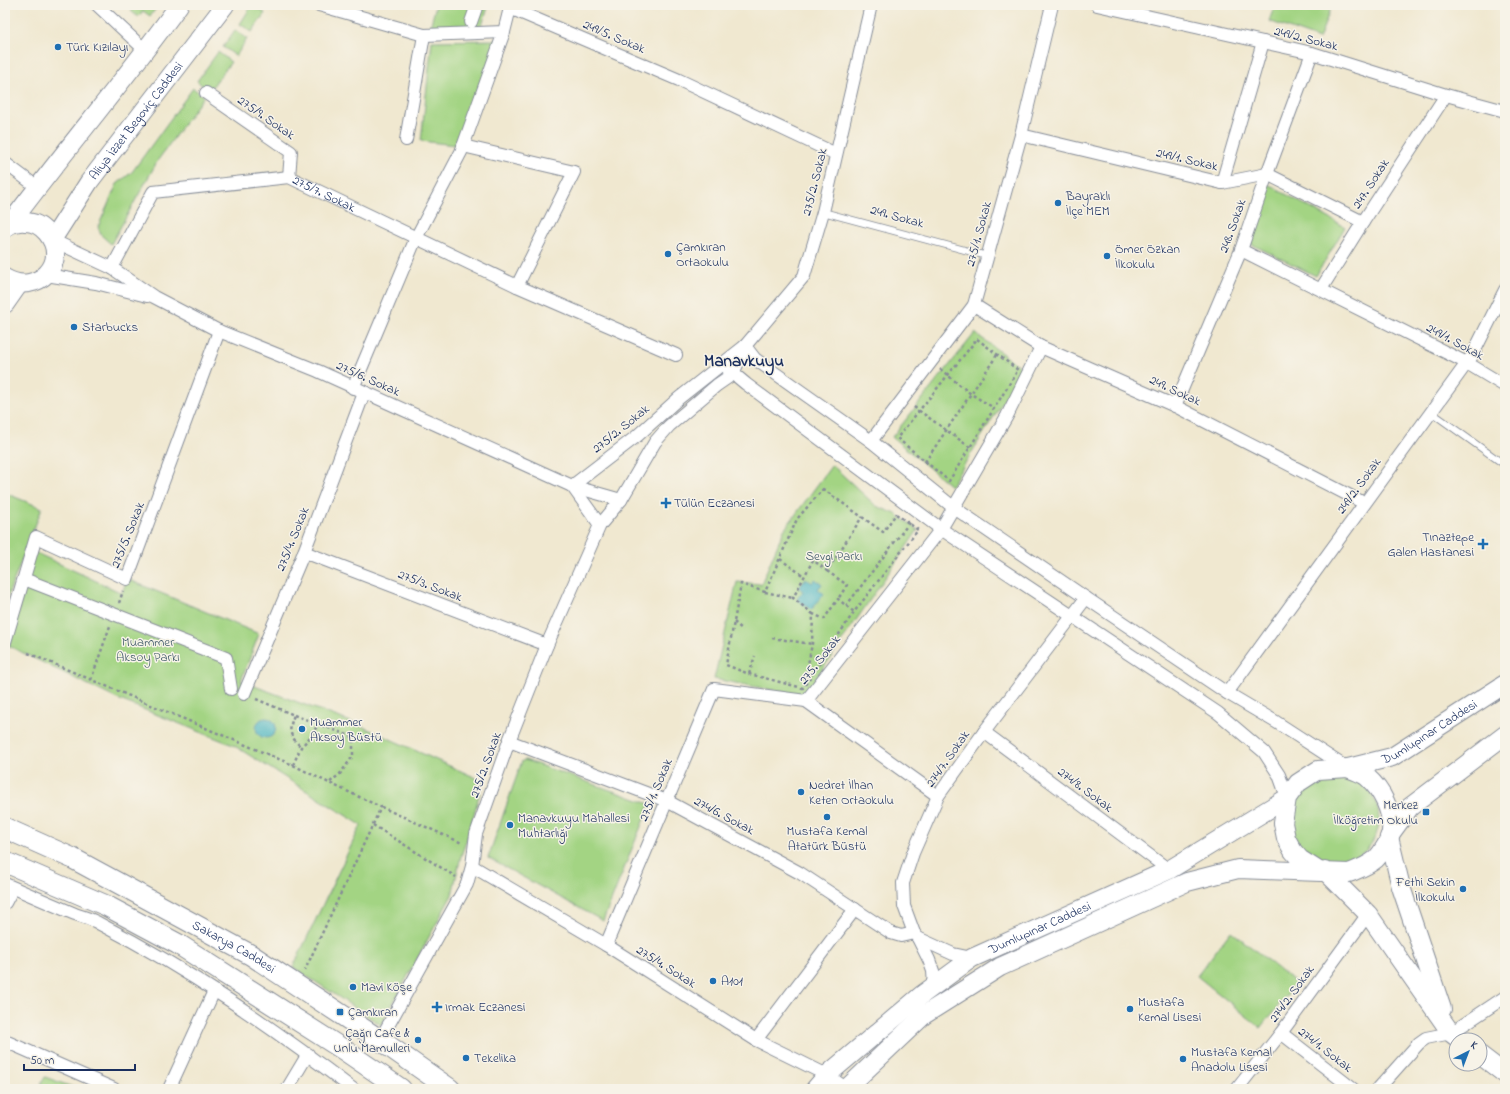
<svg xmlns="http://www.w3.org/2000/svg" width="1510" height="1094" font-family="'Indie Flower',sans-serif">
<style>
.green{fill:#a3d483;stroke:#5f8270}
.water{fill:#45b3bf;stroke:#30718e}
.lines{fill:none;stroke-linecap:round;stroke-linejoin:round}
.lane-casing{stroke:#868c97;stroke-width:8}
.street-casing{stroke:#868c97;stroke-width:14}
.secondary-casing{stroke:#868c97;stroke-width:20}
.primary-casing{stroke:#868c97;stroke-width:22}
.path{stroke:#868c97;stroke-width:2.5;stroke-dasharray:3 3;stroke-linecap:butt}
.lane{stroke:#fff;stroke-width:6}
.street{stroke:#fff;stroke-width:12}
.secondary{stroke:#fff;stroke-width:18}
.primary{stroke:#fff;stroke-width:20}
.poi-dot{fill:#1f6fb2;stroke:#f7f3e8;stroke-width:1.5}
.labels{text-anchor:middle;dominant-baseline:central;stroke-width:3;stroke-linejoin:round;paint-order:stroke}
.street-label{font-size:13px;fill:#1b2f5e;stroke:#f7f3e8}
.poi-label{font-size:13px;fill:#1b2f5e;stroke:#f7f3e8;text-anchor:start}
.park-label{font-size:13px;fill:#3d5867;stroke:#f7f3e8}
.district-label{font-size:17px;font-weight:bold;fill:#1b2f5e;stroke:#f7f3e8}
</style>
<rect width="100%" height="100%" fill="#f7f3e8"/>
<filter id="ink" filterUnits="userSpaceOnUse"><feTurbulence type="fractalNoise" baseFrequency=".025" numOctaves="2"/><feDisplacementMap in="SourceGraphic" scale="8" xChannelSelector="R" yChannelSelector="G"/><feConvolveMatrix kernelMatrix="1 2 1 2 8 2 1 2 1" color-interpolation-filters="sRGB"/></filter>
<filter id="wash" filterUnits="userSpaceOnUse"><feTurbulence type="fractalNoise" baseFrequency=".012" numOctaves="4" result="noise"/><feDisplacementMap in="SourceGraphic" scale="16" xChannelSelector="R" yChannelSelector="G"/><feGaussianBlur stdDeviation="0.9" result="paint"/><feColorMatrix in="noise" values="0 0 0 0 0 0 0 0 0 0 0 0 0 0 0 0 0 1.4 0 .05"/><feComposite in="paint" operator="in"/></filter>
<g filter="url(#wash)">
<rect width="100%" height="100%" fill="#f0e8d0"/>
<g class="green">
<polygon points="135,5 159,5 150,16 143,11 138,17 131,11"/>
<polygon points="252,5 265,13 252,32 240,24"/>
<polygon points="436,5 489,5 481,27 430,27"/>
<polygon points="1275,5 1332,5 1319,39 1269,21"/>
<polygon points="235,30 247,39 236,56 223,47"/>
<polygon points="497,40 463,146 421,141 432,41"/>
<polygon points="218,52 231,62 209,91 197,81"/>
<polygon points="193,88 204,96 158,160 111,244 101,235 98,227 117,184 132,172"/>
<polygon points="1264,182 1345,227 1316,276 1247,242"/>
<polygon points="975,333 1023,369 951,486 892,437"/>
<polygon points="832,465 876,506 896,514 918,530 804,696 714,679 737,582 761,584 784,530"/>
<polygon points="5,493 42,508 5,603"/>
<polygon points="34,552 122,593 127,579 259,634 241,681 359,725 483,781 469,833 461,856 452,895 381,1025 293,967 361,825 233,745 115,698 9,646"/>
<polygon points="525,760 650,804 603,921 488,858 522,761"/>
<circle cx="1335" cy="819" r="44"/>
<polygon points="1231,931 1296,983 1261,1028 1197,976"/>
<polygon points="45,1077 78,1089 38,1089"/>
</g>
<g class="water">
<polygon points="806,578 812,583 815,579 822,584 818,589 824,594 811,610 797,599 803,591 799,588"/>
<circle cx="266" cy="728" r="10"/>
</g>
</g>
<g filter="url(#ink)">
<g class="lines">
<defs>
<g id="lane">
<polyline points="823,212 987,256"/>
<polyline points="1431,412 1505,465"/>
</g>
<g id="street">
<polyline points="97,5 146,51"/>
<polyline points="319,5 424,35 504,32 510,8 679,80 836,154"/>
<polyline points="1097,5 1312,53 1446,95 1505,111"/>
<polyline points="471,22 477,5"/>
<polyline points="206,93 291,152 289,177"/>
<polyline points="1021,135 1222,183 1267,174 1363,222"/>
<polyline points="406,140 424,35"/>
<polyline points="463,146 574,172 517,286 676,355"/>
<polyline points="5,163 37,187"/>
<polyline points="1222,183 1263,42"/>
<polyline points="52,240 112,268 154,297 219,331 318,371 572,486 621,500"/>
<polyline points="1241,250 1467,363 1505,386"/>
<path id="s1" d="M112 268 153 192 289 177 517 286"/>
<polyline points="46,275 96,283 147,296"/>
<polyline points="1321,289 1363,222 1446,95"/>
<polyline points="974,305 1041,347 1175,406 1364,503"/>
<polyline points="745,346 755,359 871,441 953,507 1086,598 1227,693 1276,722 1347,768"/>
<polyline points="722,364 746,384 941,529 1218,713 1264,752 1279,775 1287,797"/>
<polyline points="353,388 416,238 461,152 504,32"/>
<polyline points="1175,406 1241,250 1267,174 1312,53"/>
<polyline points="871,441 974,305 1021,135 1052,5"/>
<polyline points="572,486 637,436 679,398 745,346 804,276 823,212 871,5"/>
<polyline points="572,486 600,525"/>
<polyline points="304,552 547,645"/>
<polyline points="24,579 226,658 231,689"/>
<polyline points="5,642 36,537 127,579 219,331"/>
<polyline points="1227,693 1472,356 1505,290"/>
<polyline points="244,694 304,552 364,393"/>
<polyline points="984,732 1169,870"/>
<polyline points="509,741 667,801 800,873 891,933 901,936 914,933"/>
<polyline points="938,796 806,701 941,529 1007,416 1041,347"/>
<polyline points="472,866 606,945 756,1040 827,1075 847,1089"/>
<path d="M5 884C28 894 51 904 75 914 83 917 92 919 100 924 190 970 273 1028 353 1089"/>
<polyline points="5,903 13,888"/>
<polyline points="918,938 953,954 972,958"/>
<polyline points="606,945 714,689 806,701"/>
<polyline points="934,986 933,971 929,960 918,938 914,933 904,906 903,883 913,853 938,796 984,732 1086,598"/>
<polyline points="1281,1033 1353,1089"/>
<polyline points="380,1040 467,884 472,866 476,834 509,741 547,645 600,525 621,500 655,442 669,426 717,385 733,374 745,346"/>
<polyline points="756,1040 855,909"/>
<polyline points="5,1041 114,1089"/>
<polyline points="169,1089 214,991"/>
<polyline points="287,1089 308,1054"/>
<polyline points="1237,1089 1281,1033 1368,914"/>
<polyline points="1378,1089 1419,1043 1426,1038 1451,1033 1505,997"/>
</g>
<g id="secondary">
<path d="M5 228 10 224C65 150 125 80 179 5"/>
<path id="s2" d="M52 240 89 182 225 5"/>
<path d="M5 278C37 297 71 262 47 233 42 227 34 222 25 222 21 221 15 223 10 224"/>
<polyline points="5,304 19,284"/>
<polyline points="1391,833 1410,807 1505,735"/>
<polyline points="1389,837 1401,887 1442,1009"/>
<path id="s3" d="M1319 871 1300 859 1293 851 1286 838 1283 823 1287 798 1298 783 1318 770 1348 768 1392 757 1505 684"/>
<polyline points="1325,871 1368,914 1451,1033 1460,1040"/>
<polyline points="1480,1055 1505,1074"/>
<path id="s4" d="M815 1089 827 1075 923 994 972 958 1169 870 1287 798"/>
<path d="M846 1089 924 1015 1000 967 1187 882 1238 869 1349 873C1359 869 1368 866 1376 859 1382 853 1390 840 1391 832 1393 812 1382 790 1367 777 1362 773 1354 771 1348 768"/>
</g>
<g id="primary">
<path id="s5" d="M5 828 72 858 251 955 380 1040 450 1089"/>
<polyline points="5,862 105,905 178,944 344,1050 401,1089"/>
</g>
</defs>
<use href="#lane" class="lane-casing"/>
<use href="#street" class="street-casing"/>
<use href="#secondary" class="secondary-casing"/>
<use href="#primary" class="primary-casing"/>
<g class="path">
<polygon points="977,339 1018,370 949,481 897,438"/>
<polyline points="940,369 971,394 994,408"/>
<polyline points="914,407 971,448"/>
<polyline points="925,462 997,355"/>
<polygon points="823,489 883,532 896,514 918,530 854,612 803,688 749,674 726,665 741,584 765,592 797,519"/>
<polyline points="780,559 804,576"/>
<polyline points="827,571 847,585 838,599"/>
<polyline points="765,592 793,598"/>
<polyline points="119,603 123,591"/>
<polyline points="846,606 909,523"/>
<polyline points="813,614 793,598 813,560 827,571 862,517"/>
<polyline points="734,622 743,630"/>
<polyline points="772,638 812,644"/>
<polyline points="28,653 293,765 329,783"/>
<polyline points="749,674 755,656"/>
<polyline points="91,680 110,626"/>
<polyline points="805,680 812,644 813,614 824,619 838,599 854,612"/>
<path d="M256 699 294 715C288 731 289 735 301 747"/>
<polyline points="294,715 353,737 353,756 340,774 329,783 381,807 305,970"/>
<polyline points="293,765 301,747 312,735 318,724"/>
<polyline points="381,807 462,843"/>
<polyline points="373,825 456,877"/>
</g>
<use href="#lane" class="lane"/>
<use href="#street" class="street"/>
<use href="#secondary" class="secondary"/>
<use href="#primary" class="primary"/>
</g>
</g>
<g class="poi-dot">
<circle cx="58" cy="47" r="4"/>
<circle cx="1058" cy="203" r="4"/>
<circle cx="668" cy="254" r="4"/>
<circle cx="1107" cy="256" r="4"/>
<circle cx="74" cy="327" r="4"/>
<path d="M664 497h4v4h4v4h-4v4h-4v-4h-4v-4h4z"/>
<path d="M1481 538h4v4h4v4h-4v4h-4v-4h-4v-4h4z"/>
<circle cx="302" cy="729" r="4"/>
<circle cx="801" cy="792" r="4"/>
<rect x="1422" y="808" width="8" height="8" rx="2"/>
<circle cx="827" cy="817" r="4"/>
<circle cx="510" cy="825" r="4"/>
<circle cx="1463" cy="889" r="4"/>
<circle cx="713" cy="981" r="4"/>
<circle cx="353" cy="987" r="4"/>
<path d="M435 1001h4v4h4v4h-4v4h-4v-4h-4v-4h4z"/>
<circle cx="1130" cy="1009" r="4"/>
<rect x="336" y="1008" width="8" height="8" rx="2"/>
<circle cx="418" cy="1040" r="4"/>
<circle cx="466" cy="1058" r="4"/>
<circle cx="1183" cy="1059" r="4"/>
</g>
<g class="labels">
<g class="street-label">
<text transform="translate(614 37) rotate(23)">249/5. Sokak</text>
<text transform="translate(1306 39) rotate(14)">249/2. Sokak</text>
<text transform="translate(266 118) rotate(35)">275/9. Sokak</text>
<text stroke="none"><textPath href="#s2" startOffset="146">Aliya İzzet Begoviç Caddesi</textPath></text>
<text transform="translate(1187 160) rotate(13)">249/1. Sokak</text>
<text transform="translate(815 182) rotate(-76)">275/2. Sokak</text>
<text transform="translate(1371 184) rotate(-57)">247. Sokak</text>
<text stroke="none"><textPath href="#s1" startOffset="262">275/7. Sokak</textPath></text>
<text transform="translate(897 217) rotate(15)">249. Sokak</text>
<text transform="translate(1233 226) rotate(-70)">248. Sokak</text>
<text transform="translate(979 234) rotate(-75)">275/1. Sokak</text>
<text transform="translate(1455 342) rotate(28)">249/1. Sokak</text>
<text transform="translate(368 379) rotate(24)">275/6. Sokak</text>
<text transform="translate(1175 391) rotate(25)">249. Sokak</text>
<text transform="translate(621 429) rotate(-39)">275/2. Sokak</text>
<text transform="translate(1359 486) rotate(-54)">249/2. Sokak</text>
<text transform="translate(128 535) rotate(-68)">275/5. Sokak</text>
<text transform="translate(293 539) rotate(-68)">275/4. Sokak</text>
<text transform="translate(430 586) rotate(21)">275/3. Sokak</text>
<text transform="translate(820 660) rotate(-52)">275. Sokak</text>
<text stroke="none"><textPath href="#s3" startOffset="251">Dumlupınar Caddesi</textPath></text>
<text transform="translate(948 759) rotate(-55)">274/7. Sokak</text>
<text transform="translate(486 765) rotate(-70)">275/2. Sokak</text>
<text transform="translate(656 790) rotate(-67)">275/1. Sokak</text>
<text transform="translate(1085 790) rotate(37)">274/8. Sokak</text>
<text transform="translate(724 816) rotate(28)">274/6. Sokak</text>
<text stroke="none"><textPath href="#s4" startOffset="279">Dumlupınar Caddesi</textPath></text>
<text stroke="none"><textPath href="#s5" startOffset="258">Sakarya Caddesi</textPath></text>
<text transform="translate(666 967) rotate(32)">275/4. Sokak</text>
<text transform="translate(1292 994) rotate(-54)">274/2. Sokak</text>
<text transform="translate(1325 1050) rotate(38)">274/1. Sokak</text>
</g>
<g class="poi-label">
<text x="66" y="47">Türk Kızılayı</text>
<text x="1066" y="196">Bayraklı<tspan x="1066" dy="15">İlçe MEM</tspan></text>
<text x="676" y="247">Çamkıran<tspan x="676" dy="15">Ortaokulu</tspan></text>
<text x="1115" y="249">Ömer Özkan<tspan x="1115" dy="15">İlkokulu</tspan></text>
<text x="82" y="327">Starbucks</text>
<text x="674" y="503">Tülün Eczanesi</text>
<text x="1474" y="537" text-anchor="end">Tınaztepe<tspan x="1474" dy="15">Galen Hastanesi</tspan></text>
<text x="310" y="722">Muammer<tspan x="310" dy="15">Aksoy Büstü</tspan></text>
<text x="809" y="785">Nedret İlhan<tspan x="809" dy="15">Keten Ortaokulu</tspan></text>
<text x="1418" y="805" text-anchor="end">Merkez<tspan x="1418" dy="15">İlköğretim Okulu</tspan></text>
<text x="518" y="818">Manavkuyu Mahallesi<tspan x="518" dy="15">Muhtarlığı</tspan></text>
<text x="827" y="831" text-anchor="middle">Mustafa Kemal<tspan x="827" dy="15">Atatürk Büstü</tspan></text>
<text x="1455" y="882" text-anchor="end">Fethi Sekin<tspan x="1455" dy="15">İlkokulu</tspan></text>
<text x="721" y="981">A101</text>
<text x="361" y="987">Mavi Köşe</text>
<text x="1138" y="1002">Mustafa<tspan x="1138" dy="15">Kemal Lisesi</tspan></text>
<text x="445" y="1007">Irmak Eczanesi</text>
<text x="348" y="1012">Çamkıran</text>
<text x="410" y="1033" text-anchor="end">Çağrı Cafe &amp;<tspan x="410" dy="15">Unlu Mamulleri</tspan></text>
<text x="1191" y="1052">Mustafa Kemal<tspan x="1191" dy="15">Anadolu Lisesi</tspan></text>
<text x="474" y="1058">Tekelika</text>
</g>
<g class="park-label">
<text x="834" y="556">Sevgi Parkı</text>
<text x="148" y="642">Muammer<tspan x="148" dy="15">Aksoy Parkı</tspan></text>
</g>
<g class="district-label">
<text x="744" y="361">Manavkuyu</text>
</g>
</g>
<rect width="1510" height="1094" fill="none" stroke="#f7f3e8" stroke-width="20"/>
<g transform="translate(1468 1052) rotate(42)"><circle r="19" fill="#f7f3e8" stroke="#9fa5b1"/>
<path d="M0-3L7 15L0 10L-7 15Z" fill="#1f6fb2"/>
<text y="-6" font-size="11" font-weight="bold" text-anchor="middle" fill="#1b2f5e">K</text>
</g>
<path d="M24 1064v6h111v-6" fill="none" stroke="#1b2f5e" stroke-width="2"/>
<text x="30" y="1064" font-size="12" fill="#1b2f5e" stroke="#f7f3e8" stroke-width="3" paint-order="stroke">50 m</text>
</svg>
